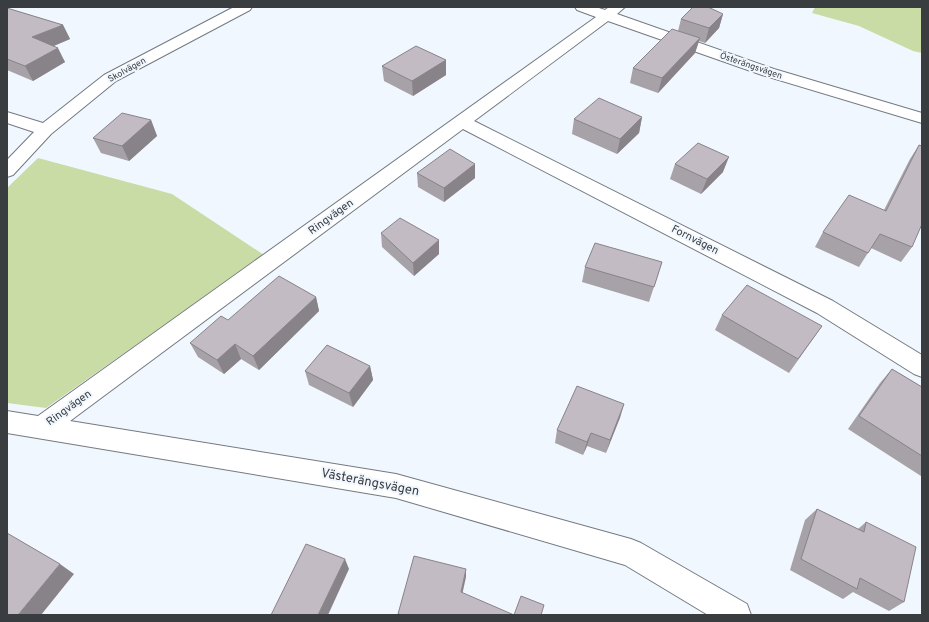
<svg xmlns="http://www.w3.org/2000/svg" width="929" height="622" font-family="Overpass,sans-serif">
<style>
.green{fill:#c9dca5}
.lines{fill:none;stroke-linecap:round;stroke-linejoin:round}
.street-casing{stroke:#747a81;stroke-width:2}
.street{fill:#fff;fill-rule:evenodd}
.wall{fill:#a7a1a8}
.shaded-wall{fill:#888388}
.building{fill:#c2bbc3;stroke:#888388}
.labels{text-anchor:middle;dominant-baseline:central;stroke-width:4;stroke-linejoin:round;paint-order:stroke}
.far-street-label{font-size:9px;fill:#3a3d40;stroke:#f1f7fe}
.street-label{font-size:11px;fill:#3a3d40;stroke:#f1f7fe}
.near-street-label{font-size:13px;fill:#3a3d40;stroke:#f1f7fe}
</style>
<rect width="100%" height="100%" fill="#f1f7fe"/>
<g class="green">
<polygon points="815,7 922,7 922,53 913,51 859,26 812,13"/>
<polygon points="38,158 172,194 264,255 46,408 7,403 7,188"/>
</g>
<g class="lines">
<defs>
<g id="street">
<polygon points="234,7 252,7 250,10 116,81 51,134 13,175 7,177 7,160 34,132 7,123 7,112 43,123 104,75"/>
<polygon points="575,7 596,7 605,10 609,7 625,7 617,14 774,69 922,113 922,123 762,75 608,21 474,121 833,301 922,355 922,377 914,374 817,313 463,129 70,421 396,474 631,539 641,543 747,604 751,615 708,615 625,565 396,498 7,433 7,411 38,416 596,17 577,10"/>
</g>
</defs>
<use href="#street" class="street-casing"/>
<use href="#street" class="street"/>
</g>
<g class="wall">
<polygon points="7,8 63,25 70,39 54,46 65,62 33,81 7,70"/>
<polygon points="723,14 719,28 705,43 699,41 695,53 658,93 630,83 633,68 678,31 681,19"/>
<polygon points="446,60 446,75 413,96 384,81 382,66"/>
<polygon points="642,117 639,133 617,154 572,134 574,119"/>
<polygon points="151,120 157,136 129,161 101,153 93,138"/>
<polygon points="919,145 912,247 901,262 871,248 859,267 815,247 823,232 884,210 910,159"/>
<polygon points="475,164 475,178 444,202 418,187 417,173"/>
<polygon points="675,164 723,172 701,194 670,179"/>
<polygon points="381,233 439,240 439,254 414,276 382,247"/>
<polygon points="662,262 649,302 582,282 585,267"/>
<polygon points="316,297 319,311 259,370 241,359 224,374 198,357 190,343 228,320"/>
<polygon points="722,315 822,326 789,373 715,330"/>
<polygon points="370,366 373,380 353,407 309,385 305,371"/>
<polygon points="892,369 922,387 922,475 921,476 848,429 880,383"/>
<polygon points="624,404 606,453 587,446 583,455 555,443 557,430"/>
<polygon points="817,509 858,529 866,522 904,602 889,611 853,592 843,599 790,570 805,520"/>
</g>
<g class="shaded-wall">
<polygon points="723,14 719,28 705,43 709,28"/>
<polygon points="63,25 70,39 39,52 32,37"/>
<polygon points="700,38 695,53 658,93 662,78"/>
<polygon points="58,48 65,62 33,81 25,66"/>
<polygon points="446,60 446,75 413,96 412,81"/>
<polygon points="642,117 639,133 617,154 620,139"/>
<polygon points="151,120 157,136 129,161 122,146"/>
<polygon points="729,157 723,172 701,194 707,179"/>
<polygon points="475,164 475,178 444,202 444,188"/>
<polygon points="439,240 439,254 414,276 413,263"/>
<polygon points="316,297 319,311 259,370 253,356"/>
<polygon points="235,344 241,359 224,374 217,360"/>
<polygon points="370,366 373,380 353,407 349,393"/>
<polygon points="624,404 620,418 606,453 610,440"/>
<polygon points="591,433 587,446 583,455 587,442"/>
<polygon points="345,559 349,569 328,615 318,615"/>
<polygon points="60,564 74,574 41,615 18,615"/>
<polygon points="466,569 466,577 461,600 461,592"/>
</g>
<g class="building">
<polygon points="693,7 708,7 723,14 709,28 681,19"/>
<polygon points="7,8 63,25 32,37 58,48 25,66 7,59"/>
<polygon points="672,29 700,38 662,78 633,68"/>
<polygon points="416,46 446,60 412,81 382,66"/>
<polygon points="599,98 642,117 620,139 574,119"/>
<polygon points="122,113 151,120 122,146 93,138"/>
<polygon points="698,143 729,157 707,179 675,164"/>
<polygon points="919,145 922,146 922,224 912,247 880,234 868,253 823,232 849,195 886,211"/>
<polygon points="450,149 475,164 444,188 417,173"/>
<polygon points="400,218 439,240 413,263 381,233"/>
<polygon points="595,243 662,262 654,287 585,267"/>
<polygon points="279,276 316,297 253,356 235,344 217,360 190,343 221,316 228,320"/>
<polygon points="747,285 822,326 798,359 722,315"/>
<polygon points="327,345 370,366 349,393 305,371"/>
<polygon points="892,369 922,387 922,456 859,416"/>
<polygon points="577,386 624,404 610,440 591,433 587,442 557,430"/>
<polygon points="817,509 864,532 866,522 916,547 904,602 860,578 857,589 801,559"/>
<polygon points="7,533 60,564 18,615 7,615"/>
<polygon points="306,544 345,559 318,615 271,615"/>
<polygon points="414,556 466,569 461,592 514,615 521,596 544,605 541,615 403,615 398,614"/>
</g>
<g class="labels">
<g class="far-street-label">
<text transform="translate(751 66) rotate(19)">Österängsvägen</text>
<text transform="translate(127 70) rotate(-29)">Skolvägen</text>
</g>
<g class="street-label">
<text transform="translate(331 217) rotate(-36)">Ringvägen</text>
<text transform="translate(695 240) rotate(27)">Fornvägen</text>
<text transform="translate(69 408) rotate(-36)">Ringvägen</text>
</g>
<g class="near-street-label">
<text transform="translate(370 483) rotate(11)">Västerängsvägen</text>
</g>
</g>
<rect width="929" height="622" fill="none" stroke="#3a3d40" stroke-width="16"/>
</svg>
